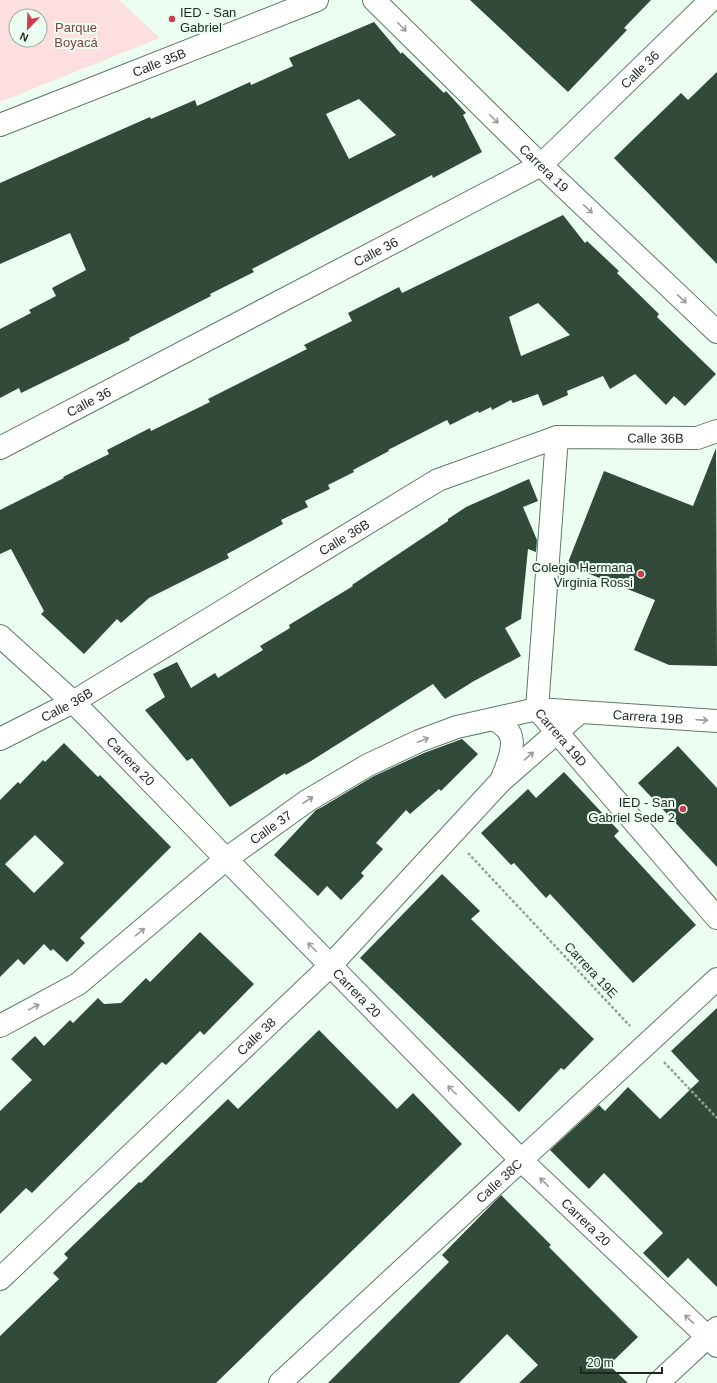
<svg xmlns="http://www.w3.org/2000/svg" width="717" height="1383" font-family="Arial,sans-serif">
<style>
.green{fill:#fcdfde;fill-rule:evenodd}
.building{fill:#314a39;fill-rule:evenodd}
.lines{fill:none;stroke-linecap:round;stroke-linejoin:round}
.minor-casing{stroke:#5f7967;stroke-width:24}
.path{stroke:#92a196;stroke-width:2.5;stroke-dasharray:3 2;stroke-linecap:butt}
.minor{stroke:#fff;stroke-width:22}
.oneway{stroke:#999e9a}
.poi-dot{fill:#cc3c4c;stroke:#ecfef1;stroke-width:1.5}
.labels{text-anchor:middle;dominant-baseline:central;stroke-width:4;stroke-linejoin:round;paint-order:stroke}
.poi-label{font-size:13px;fill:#1c271f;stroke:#ecfef1;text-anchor:end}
.park-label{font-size:13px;fill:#843f42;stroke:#ecfef1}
.street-label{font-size:13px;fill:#1c271f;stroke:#ecfef1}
</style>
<rect width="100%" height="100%" fill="#ecfef1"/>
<path class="green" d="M0 0H119L160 38 0 102ZM16 16H40V40H16Z"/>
<g class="building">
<polygon points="470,0 651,0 624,28 627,30 568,92"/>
<path d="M374 22 401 54 402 52 444 93 446 91 466 113 463 115 482 152 433 178 432 175 252 269 254 272 210 294 211 296 129 338 130 340 21 393 19 388 0 398V329L31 313 29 310 56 296 52 288 86 270 70 233 0 264V183L150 117 151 119 195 100 197 106 250 82 251 85 293 66 289 58ZM359 99 396 135 349 159 326 114Z"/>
<polygon points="717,72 717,264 614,158 681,93 688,100"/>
<path d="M563 215 585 243 587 241 619 271 617 273 659 314 657 317 716 374 685 406 674 396 666 405 635 374 610 389 603 376 567 391 568 395 543 406 538 394 513 403 511 400 492 410 491 407 479 413 478 411 450 425 447 420 388 450 389 451 353 470 354 472 328 485 330 489 305 501 308 507 281 520 283 524 227 554 229 558 149 598 121 623 117 619 84 654 41 614 44 611 11 549 0 554V510L64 478 63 477 109 454 107 450 150 428 151 431 210 402 208 399 307 349 304 345 352 321 348 313 399 287 402 293ZM538 303 570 335 521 356 509 317Z"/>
<polygon points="716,448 717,666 669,665 634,650 655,600 567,565 604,471 693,506"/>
<polygon points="529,479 538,501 523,507 537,540 536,552 528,549 521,619 505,628 521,656 474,681 445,699 433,684 311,761 286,775 285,773 230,807 192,758 187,761 145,710 165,697 153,674 177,662 191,688 215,673 218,678 263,650 260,646 290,628 289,625 353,586 352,585 448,521 448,519 466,507"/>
<polygon points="462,739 478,754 441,791 439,789 410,814 406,810 376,843 383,849 361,873 364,876 341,900 327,886 318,896 274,855 316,810 322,807 374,776 424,753"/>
<path d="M64 743 98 777 100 775 171 847 80 938 85 943 67 962 53 949 51 951 44 944 24 965 18 959 0 977V800L18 782 20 784 43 760 45 762ZM35 835 64 863 34 893 5 864Z"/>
<polygon points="678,746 717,788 717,867 638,783"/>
<polygon points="564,772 619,831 614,836 696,925 633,983 550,894 546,898 514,863 511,865 481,833 528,789 536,798"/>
<polygon points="442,874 480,911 471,919 594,1039 564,1070 561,1068 519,1112 360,958"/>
<polygon points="200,932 254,984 204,1035 200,1031 166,1065 162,1062 32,1193 26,1188 0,1214 0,1111 32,1080 11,1059 35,1036 44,1046 70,1020 73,1023 98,998 104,1004 121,1003 146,978 150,982"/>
<polygon points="717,1008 717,1287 688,1258 668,1278 643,1253 663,1233 604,1173 589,1189 550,1150 599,1105 605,1111 628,1087 660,1119 699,1081 671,1051"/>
<polygon points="319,1030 397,1109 413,1093 462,1144 216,1383 0,1383 0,1336 59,1279 53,1273 68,1258 64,1254 139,1182 141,1183 228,1099 238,1109"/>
<polygon points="501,1195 551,1245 549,1247 638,1337 609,1365 628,1383 519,1383 538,1365 507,1334 459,1383 328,1383 449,1262 442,1255"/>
</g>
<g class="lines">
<defs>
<g id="minor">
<path id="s1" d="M374 0 541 165 717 332"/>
<path id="s2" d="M0 125 317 0"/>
<path id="s3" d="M557 437 537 709 717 918"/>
<path id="s4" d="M0 448 541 165 711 0"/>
<path id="s5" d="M0 636 73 702 95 724 226 859 522 1161 717 1346"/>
<path d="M494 719C500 723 507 727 510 734 516 746 506 769 501 781"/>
<path id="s6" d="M0 739 73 702 438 480 557 437 697 438 717 431"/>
<path id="s7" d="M0 1026 78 984 226 859 307 801 368 765 419 741 457 727 537 709 717 721"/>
<path id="s8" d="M0 1279 330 966 500 782 580 712"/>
<path id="s9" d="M280 1383 717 979"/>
<polyline points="658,1383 717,1328"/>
</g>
</defs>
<use href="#minor" class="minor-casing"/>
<g class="path">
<polyline points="468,853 630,1026"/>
<polyline points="664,1062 717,1118"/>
</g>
<use href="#minor" class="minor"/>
</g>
<defs><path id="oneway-shaft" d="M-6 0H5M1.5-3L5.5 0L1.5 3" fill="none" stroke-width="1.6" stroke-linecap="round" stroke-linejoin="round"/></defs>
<g class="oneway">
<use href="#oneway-shaft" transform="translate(402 27) rotate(45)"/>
<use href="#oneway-shaft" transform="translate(494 119) rotate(45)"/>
<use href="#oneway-shaft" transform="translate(588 209) rotate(43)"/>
<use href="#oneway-shaft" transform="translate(682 299) rotate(43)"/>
<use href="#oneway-shaft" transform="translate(702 720) rotate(4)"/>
<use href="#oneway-shaft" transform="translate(423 740) rotate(-21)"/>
<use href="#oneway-shaft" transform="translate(529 756) rotate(-41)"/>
<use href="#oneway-shaft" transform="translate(308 800) rotate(-33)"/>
<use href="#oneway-shaft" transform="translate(140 932) rotate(-40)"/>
<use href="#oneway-shaft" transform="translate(312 947) rotate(-135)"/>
<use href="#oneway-shaft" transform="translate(34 1007) rotate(-28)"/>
<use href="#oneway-shaft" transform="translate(452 1090) rotate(-135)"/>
<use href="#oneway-shaft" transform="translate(544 1182) rotate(-137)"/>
<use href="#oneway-shaft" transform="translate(689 1319) rotate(-137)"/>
</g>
<g class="poi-dot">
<circle cx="172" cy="19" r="4"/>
<circle cx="641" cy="574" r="4"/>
<circle cx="683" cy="809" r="4"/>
</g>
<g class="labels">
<g class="poi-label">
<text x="180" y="12" text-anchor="start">IED - San<tspan x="180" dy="15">Gabriel</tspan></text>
<text x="633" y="567">Colegio Hermana<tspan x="633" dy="15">Virginia Rossi</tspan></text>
<text x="675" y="802">IED - San<tspan x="675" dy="15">Gabriel Sede 2</tspan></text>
</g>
<g class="park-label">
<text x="76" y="27">Parque<tspan x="76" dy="15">Boyacá</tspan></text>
</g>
<g class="street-label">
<text stroke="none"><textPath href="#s2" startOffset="171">Calle 35B</textPath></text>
<text stroke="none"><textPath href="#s4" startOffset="748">Calle 36</textPath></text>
<text stroke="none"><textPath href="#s1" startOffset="239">Carrera 19</textPath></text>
<text stroke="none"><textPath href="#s4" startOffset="424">Calle 36</textPath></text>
<text stroke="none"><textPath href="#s4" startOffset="100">Calle 36</textPath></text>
<text stroke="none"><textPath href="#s6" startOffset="734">Calle 36B</textPath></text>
<text stroke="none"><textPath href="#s6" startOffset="399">Calle 36B</textPath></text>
<text stroke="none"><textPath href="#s6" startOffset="75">Calle 36B</textPath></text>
<text stroke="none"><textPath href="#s7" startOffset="743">Carrera 19B</textPath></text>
<text stroke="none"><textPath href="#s3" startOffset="310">Carrera 19D</textPath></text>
<text stroke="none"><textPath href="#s5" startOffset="181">Carrera 20</textPath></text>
<text stroke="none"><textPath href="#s7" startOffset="337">Calle 37</textPath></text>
<text transform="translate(591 970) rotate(47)">Carrera 19E</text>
<text stroke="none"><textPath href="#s5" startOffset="505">Carrera 20</textPath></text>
<text stroke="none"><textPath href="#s8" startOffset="353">Calle 38</textPath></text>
<text stroke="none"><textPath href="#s9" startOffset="298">Calle 38C</textPath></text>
<text stroke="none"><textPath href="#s5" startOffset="829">Carrera 20</textPath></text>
</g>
</g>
<g transform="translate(28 28) rotate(203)"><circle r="19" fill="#ecfef1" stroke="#99a89d"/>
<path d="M0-3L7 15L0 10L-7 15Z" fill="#cc3c4c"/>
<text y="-6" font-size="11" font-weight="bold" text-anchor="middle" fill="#1c271f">N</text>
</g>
<path d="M581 1367v6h81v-6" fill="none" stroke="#1c271f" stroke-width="2"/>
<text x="587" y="1367" font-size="12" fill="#1c271f" stroke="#ecfef1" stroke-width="3" paint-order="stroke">20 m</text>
</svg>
